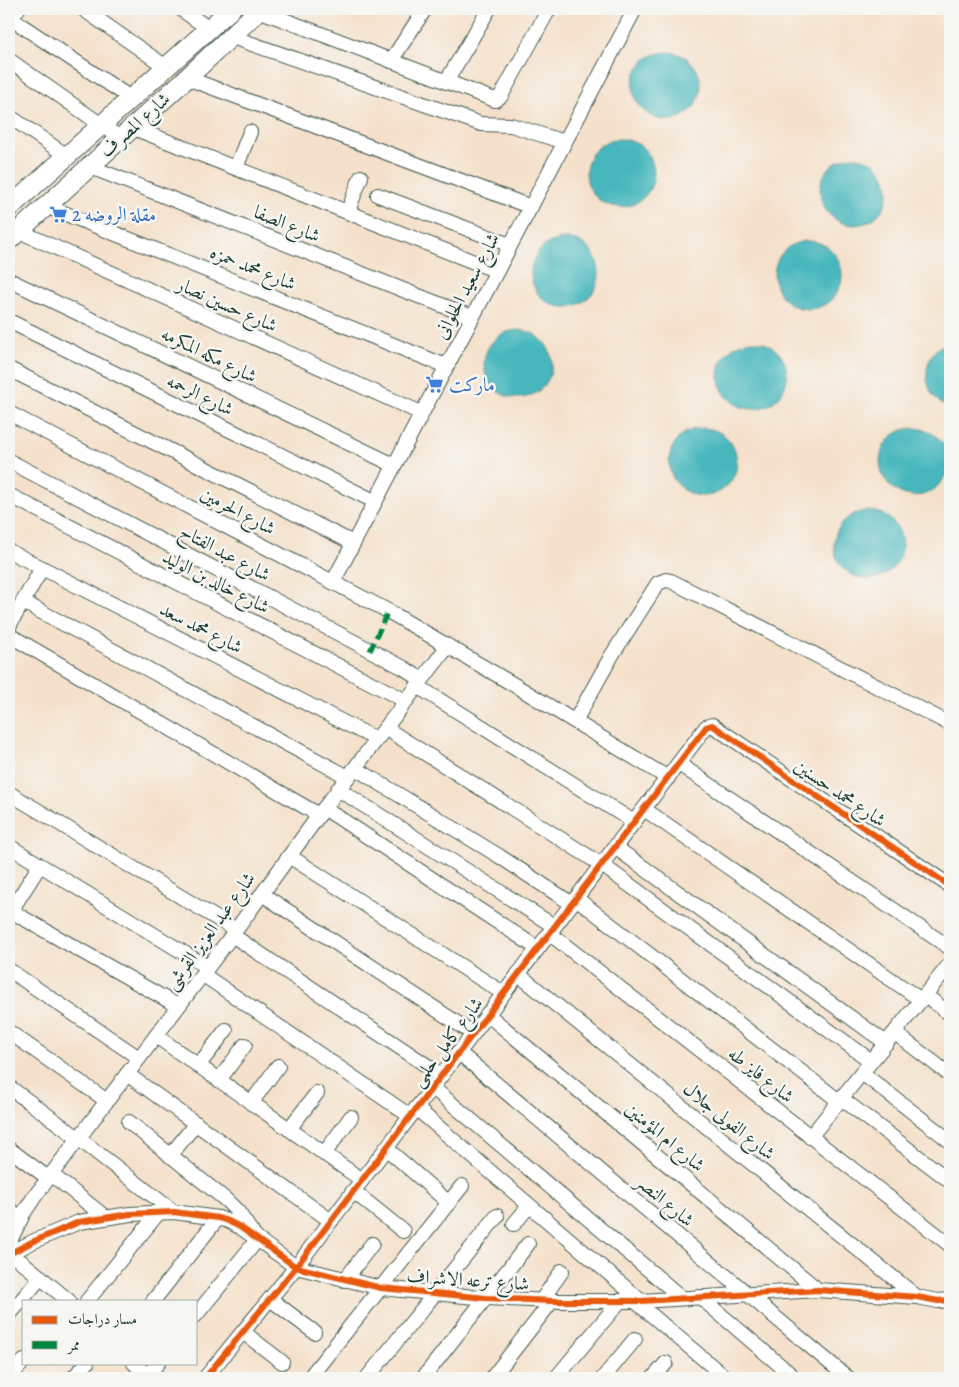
<svg xmlns="http://www.w3.org/2000/svg" width="959" height="1387" font-family="Alegreya,Amiri,serif">
<style>
.water{fill:#47b7bd;stroke:#337a78}
.lines{fill:none;stroke-linecap:round;stroke-linejoin:round}
.street-casing{stroke:#3f564b;stroke-width:16}
.secondary-casing{stroke:#3f564b;stroke-width:21}
.street{stroke:#fff;stroke-width:14}
.secondary{stroke:#fff;stroke-width:19}
.quiet{stroke:#00873e;stroke-width:5;stroke-dasharray:10 5;stroke-linecap:butt}
.cycleway-casing{stroke:#f6f6f2;stroke-width:9}
.cycleway{stroke:#e8590c;stroke-width:6}
.labels{text-anchor:middle;dominant-baseline:central;stroke-width:5;stroke-linejoin:round;paint-order:stroke}
.street-label{font-size:19px;fill:#1f3d34;stroke:#f6f6f2}
.shop-label{font-size:19px;fill:#366cbe;stroke:#f6f6f2;text-anchor:start}
</style>
<rect width="100%" height="100%" fill="#f6f6f2"/>
<filter id="ink" filterUnits="userSpaceOnUse"><feTurbulence type="fractalNoise" baseFrequency=".02" numOctaves="2"/><feDisplacementMap in="SourceGraphic" scale="10" xChannelSelector="R" yChannelSelector="G"/><feConvolveMatrix kernelMatrix="1 2 1 2 8 2 1 2 1" color-interpolation-filters="sRGB"/></filter>
<filter id="wash" filterUnits="userSpaceOnUse"><feTurbulence type="fractalNoise" baseFrequency=".0096" numOctaves="4" result="noise"/><feDisplacementMap in="SourceGraphic" scale="20" xChannelSelector="R" yChannelSelector="G"/><feGaussianBlur stdDeviation="1.12" result="paint"/><feColorMatrix in="noise" values="0 0 0 0 0 0 0 0 0 0 0 0 0 0 0 0 0 1.4 0 .05"/><feComposite in="paint" operator="in"/></filter>
<g filter="url(#wash)">
<rect width="100%" height="100%" fill="#f5e1cb"/>
<g class="water">
<circle cx="667" cy="86" r="34"/>
<circle cx="620" cy="173" r="34"/>
<circle cx="854" cy="191" r="34"/>
<circle cx="565" cy="273" r="34"/>
<circle cx="808" cy="275" r="34"/>
<circle cx="518" cy="364" r="34"/>
<circle cx="753" cy="375" r="34"/>
<path d="M950 342V408C920 399 918 350 950 342Z"/>
<circle cx="914" cy="462" r="34"/>
<circle cx="703" cy="462" r="34"/>
<circle cx="868" cy="545" r="34"/>
</g>
</g>
<g filter="url(#ink)">
<g class="lines">
<defs>
<g id="street">
<polyline points="18,9 11,14 10,18 132,99"/>
<polyline points="83,9 166,67"/>
<polyline points="181,9 209,29"/>
<polyline points="258,10 495,100 501,96 549,9"/>
<polyline points="232,37 481,124 511,125 564,142"/>
<polyline points="9,60 120,138"/>
<polyline points="391,61 425,9"/>
<polyline points="187,78 531,207"/>
<polyline points="446,82 489,9"/>
<polyline points="9,116 67,156"/>
<polyline points="131,127 497,271"/>
<polyline points="88,166 472,317"/>
<polyline points="236,168 250,132"/>
<polyline points="378,195 510,245"/>
<polyline points="46,206 446,366"/>
<polyline points="348,211 361,177"/>
<polyline points="19,231 421,413"/>
<polyline points="9,280 394,465"/>
<polyline points="9,321 374,501"/>
<polyline points="9,369 353,543"/>
<polyline points="9,413 388,611 516,686 668,778"/>
<polyline points="9,461 404,668 422,680"/>
<polyline points="9,495 406,701"/>
<polyline points="9,551 376,739"/>
<polyline points="333,582 635,9"/>
<polyline points="23,602 348,777"/>
<polyline points="9,626 42,568"/>
<polyline points="9,635 319,815"/>
<polyline points="417,686 634,822"/>
<polyline points="575,721 612,655 658,583 666,580 671,581 950,724"/>
<polyline points="385,728 602,865 871,1061"/>
<polyline points="679,764 950,948"/>
<polyline points="355,768 499,856 572,904"/>
<polyline points="338,789 554,926"/>
<polyline points="9,793 236,930"/>
<polyline points="324,808 537,948"/>
<polyline points="644,809 921,1000"/>
<polyline points="9,846 207,967"/>
<polyline points="615,847 886,1043"/>
<polyline points="289,856 503,993"/>
<polyline points="40,865 14,906 16,914 178,1006"/>
<polyline points="262,894 472,1033"/>
<polyline points="576,898 839,1101"/>
<polyline points="549,933 950,1245"/>
<polyline points="232,935 441,1075"/>
<polyline points="9,970 139,1058"/>
<polyline points="202,974 410,1116"/>
<polyline points="518,974 917,1297"/>
<polyline points="925,995 950,1014"/>
<polyline points="487,1014 818,1290"/>
<polyline points="9,1032 107,1101"/>
<polyline points="895,1033 950,1075"/>
<polyline points="156,1036 362,1180"/>
<polyline points="458,1052 848,1378"/>
<polyline points="198,1066 226,1030"/>
<polyline points="862,1073 950,1141"/>
<polyline points="127,1074 331,1221"/>
<polyline points="219,1080 245,1045"/>
<polyline points="9,1087 78,1138 174,1212"/>
<polyline points="432,1087 682,1298"/>
<polyline points="841,1098 950,1181"/>
<polyline points="251,1103 278,1066"/>
<polyline points="416,1108 641,1301"/>
<polyline points="129,1122 226,1200 238,1212 257,1240 196,1315"/>
<polyline points="289,1129 317,1093"/>
<polyline points="810,1137 950,964"/>
<polyline points="386,1148 449,1203"/>
<polyline points="9,1149 48,1178"/>
<polyline points="324,1154 351,1117"/>
<polyline points="170,1156 196,1123"/>
<polyline points="51,1174 105,1217"/>
<polyline points="353,1191 403,1231"/>
<polyline points="9,1209 21,1219"/>
<polyline points="514,1224 529,1206"/>
<polyline points="9,1243 23,1214 35,1196 236,930 319,815 448,646"/>
<polyline points="9,1254 32,1242 79,1222 130,1214 174,1212 218,1218 228,1221 240,1227 296,1267 381,1288 486,1298 552,1301 641,1301 818,1290 917,1297 938,1301 950,1300"/>
<polyline points="9,1254 22,1262 69,1301"/>
<polyline points="345,1280 372,1244"/>
<polyline points="700,1297 795,1378"/>
<polyline points="270,1299 314,1332"/>
<polyline points="87,1301 159,1212"/>
<polyline points="153,1301 218,1218"/>
<polyline points="541,1301 562,1271"/>
<polyline points="635,1301 726,1378"/>
<polyline points="9,1315 41,1277"/>
<polyline points="243,1332 282,1362"/>
<polyline points="134,1363 149,1378"/>
<polyline points="9,1378 24,1361"/>
<polyline points="73,1378 87,1363"/>
<polyline points="145,1378 158,1363"/>
<polyline points="205,1378 296,1267 706,727 712,725 950,886"/>
<polyline points="309,1378 462,1186"/>
<polyline points="367,1378 497,1216"/>
<polyline points="423,1378 528,1244"/>
<polyline points="492,1378 552,1301"/>
<polyline points="556,1378 620,1301"/>
<polyline points="603,1378 635,1339"/>
<polyline points="653,1378 666,1363"/>
</g>
<g id="secondary">
<polyline points="9,208 231,9"/>
<polyline points="9,240 187,78 260,9"/>
</g>
</defs>
<use href="#street" class="street-casing"/>
<use href="#secondary" class="secondary-casing"/>
<use href="#street" class="street"/>
<use href="#secondary" class="secondary"/>
<polyline class="quiet" points="370,651 388,611"/>
<defs>
<g id="cycleway">
<polyline points="9,1254 32,1242 79,1222 130,1214 174,1212 218,1218 228,1221 240,1227 296,1267 381,1288 486,1298 552,1301 641,1301 818,1290 917,1297 938,1301 950,1300"/>
<polyline points="205,1378 296,1267 706,727 712,725 950,886"/>
</g>
</defs>
<use href="#cycleway" class="cycleway-casing"/>
<use href="#cycleway" class="cycleway"/>
</g>
</g>
<defs>
<symbol id="supermarket-bare" viewBox="-9 -9 18 18"><path d="M-6-5.5h2.5l.6 2H6L4.5 2H-2.5L-4.4-4H-6ZM-1.5 3.2a1.3 1.3 0 1 0 .1 0ZM3 3.2a1.3 1.3 0 1 0 .1 0Z" fill="#3f7fe0" stroke="#f6f6f2" stroke-width="2.5" paint-order="stroke"/></symbol>
</defs>
<g fill-rule="evenodd">
<use href="#supermarket-bare" x="46" y="202" width="25" height="25"/>
<use href="#supermarket-bare" x="422" y="372" width="25" height="25"/>
</g>
<g class="labels">
<g class="street-label">
<text transform="translate(135 125) rotate(-42)">شارع المصرف</text>
<text transform="translate(287 224) rotate(22)">شارع الصفا</text>
<text transform="translate(253 268) rotate(22)">شارع محمد حمزه</text>
<text transform="translate(467 286) rotate(-62)">شارع سعيد الحلوانى</text>
<text transform="translate(227 305) rotate(24)">شارع حسين نصار</text>
<text transform="translate(209 355) rotate(26)">شارع مكه المكرمه</text>
<text transform="translate(200 395) rotate(26)">شارع الرحمه</text>
<text transform="translate(238 511) rotate(28)">شارع الحرمين</text>
<text transform="translate(225 553) rotate(28)">شارع عبد الفتاح</text>
<text transform="translate(216 582) rotate(27)">شارع خالد بن الوليد</text>
<text transform="translate(201 628) rotate(27)">شارع محمد سعد</text>
<text transform="translate(840 793) rotate(34)">شارع محمد حسنين</text>
<text transform="translate(210 931) rotate(-54)">شارع عبد العزيز القرشى</text>
<text transform="translate(447 1042) rotate(-53)">شارع كامل حلمى</text>
<text transform="translate(761 1075) rotate(38)">شارع فايز طه</text>
<text transform="translate(729 1121) rotate(39)">شارع الفولى جلال</text>
<text transform="translate(665 1137) rotate(40)">شارع ام المؤمنين</text>
<text transform="translate(665 1201) rotate(40)">شارع النصر</text>
<text transform="translate(468 1280) rotate(4)">شارع ترعه الاشراف</text>
</g>
<g class="shop-label">
<text x="72" y="215">مقلة الروضه 2</text>
<text x="449" y="385">ماركت</text>
</g>
</g>
<rect width="959" height="1387" fill="none" stroke="#f6f6f2" stroke-width="30"/>
<rect x="22" y="1300" width="175" height="65" fill="#f6f6f2" stroke="#a0aca6"/>
<rect x="32" y="1316" width="25" height="8" fill="#e8590c" stroke="#a0aca6"/>
<text x="68" y="1324" font-size="15" fill="#1f3d34">مسار دراجات</text>
<rect x="32" y="1341" width="25" height="8" fill="#00873e" stroke="#a0aca6"/>
<text x="68" y="1350" font-size="15" fill="#1f3d34">ممر</text>
</svg>
